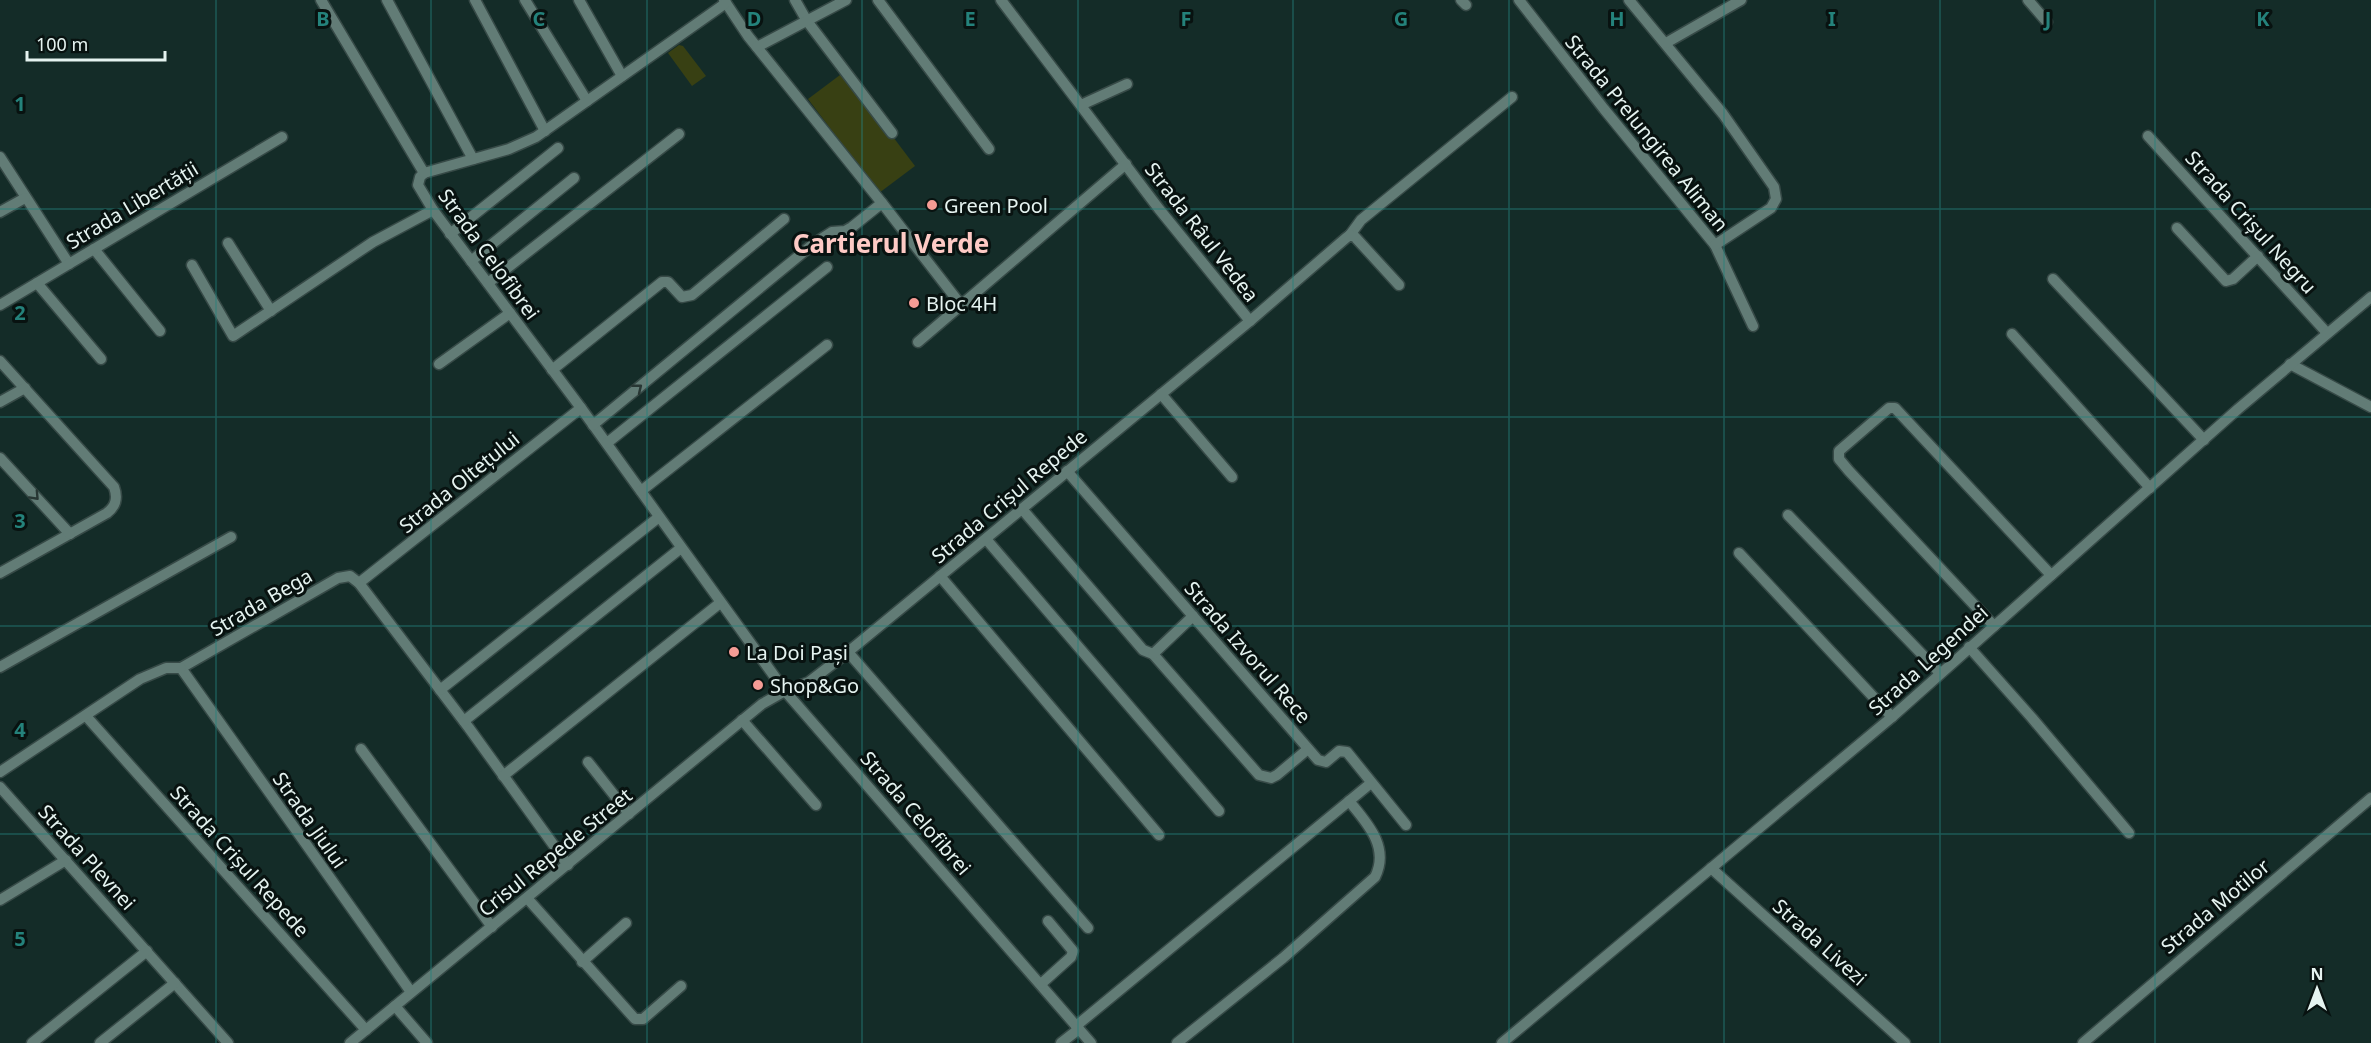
<svg xmlns="http://www.w3.org/2000/svg" width="2371" height="1043" font-family="'Noto Sans',sans-serif">
<style>
.green{fill:#384013}
.lines{fill:none;stroke-linecap:round;stroke-linejoin:round}
.minor-casing{stroke:#374a47;stroke-width:13}
.minor{stroke:#627c76;stroke-width:10}
.oneway{stroke:#283734}
.grid{fill:none;stroke:#24827b;stroke-width:1.5;stroke-opacity:0.55}
.poi-dot{fill:#f59c95;stroke:#081210;stroke-width:2}
.labels{text-anchor:middle;dominant-baseline:central;stroke-width:6;stroke-linejoin:round;paint-order:stroke}
.street-label{font-size:20px;fill:#e5f3f0;stroke:#081210}
.poi-label{font-size:20px;fill:#e5f3f0;stroke:#081210;text-anchor:start}
.district-label{font-size:26px;font-weight:bold;fill:#fecac5;stroke:#081210}
.grid-label{font-size:20px;text-anchor:middle;font-weight:bold;fill:#24827b;stroke:#081210;stroke-width:6;stroke-linejoin:round;paint-order:stroke}
</style>
<rect width="100%" height="100%" fill="#142c28"/>
<g class="green">
<polygon points="679,45 683,46 706,76 692,86 668,53"/>
<polygon points="844,72 915,166 879,193 808,99"/>
</g>
<g class="lines">
<defs>
<g id="minor">
<polyline points="321,0 424,173"/>
<polyline points="387,0 473,159"/>
<polyline points="475,0 545,131"/>
<polyline points="525,0 587,101"/>
<polyline points="579,0 622,76"/>
<polyline points="724,0 748,36 882,203 961,305"/>
<polyline points="795,0 807,21 892,133"/>
<polyline points="878,0 989,149"/>
<polyline points="1001,0 1159,209 1250,321"/>
<polyline points="1461,0 1466,5"/>
<polyline points="1519,0 1604,109 1715,245 1753,326"/>
<polyline points="1629,0 1723,114 1774,187 1776,199 1771,208 1715,245"/>
<polyline points="2028,0 2047,22"/>
<polyline points="1666,43 1741,0"/>
<polyline points="757,47 846,0"/>
<polyline points="1081,105 1127,84"/>
<polyline points="2148,136 2327,333"/>
<polyline points="0,157 69,264"/>
<polyline points="424,173 420,177 418,185 433,210 581,408 785,691 1091,1043"/>
<polyline points="424,173 509,149 536,137 726,3"/>
<polyline points="0,212 25,198"/>
<polyline points="2177,228 2226,281 2233,279 2258,256"/>
<polyline points="450,234 558,148"/>
<polyline points="1350,235 1361,220 1512,97"/>
<polyline points="228,243 271,311"/>
<polyline points="94,249 160,331"/>
<polyline points="471,261 574,178"/>
<polyline points="192,265 233,336 373,242 433,210"/>
<polyline points="2053,279 2204,440"/>
<polyline points="37,283 101,359"/>
<polyline points="488,283 679,134"/>
<polyline points="0,305 282,137"/>
<polyline points="2012,334 2150,488"/>
<polyline points="918,342 1126,164"/>
<path d="M0 361 114 487C118 498 116 506 107 513L0 573"/>
<polyline points="439,364 510,313"/>
<polyline points="2290,364 2371,407"/>
<polyline points="552,370 662,282 668,282 682,297 692,295 784,219"/>
<polyline points="1161,394 1232,477"/>
<polyline points="0,402 25,388"/>
<polyline points="593,425 812,245 832,232 845,231 852,227 882,203"/>
<polyline points="607,443 827,267"/>
<polyline points="0,458 70,534"/>
<polyline points="1067,471 1318,760 1326,762 1339,751 1347,752 1406,825"/>
<polyline points="641,491 827,345"/>
<polyline points="1022,509 1143,650 1153,654 1259,775 1271,778 1277,775 1308,749"/>
<polyline points="1788,515 1940,673"/>
<polyline points="986,539 1219,811"/>
<polyline points="1739,553 1892,717"/>
<polyline points="940,576 1159,835"/>
<polyline points="359,583 581,408"/>
<polyline points="1994,626 1849,471 1839,459 1839,451 1889,408 1895,408 2051,575"/>
<polyline points="1969,647 2032,718 2129,833"/>
<polyline points="848,652 1088,928"/>
<polyline points="1153,654 1193,616"/>
<polyline points="0,667 231,537"/>
<polyline points="181,668 338,578 350,576 359,583 469,728 568,865"/>
<polyline points="181,668 411,992"/>
<polyline points="440,690 659,517"/>
<polyline points="86,716 366,1030"/>
<polyline points="742,720 816,805"/>
<polyline points="464,721 681,548"/>
<polyline points="361,749 492,927"/>
<polyline points="588,762 629,814"/>
<polyline points="0,772 140,679 166,668 181,668"/>
<polyline points="503,776 720,603"/>
<polyline points="0,787 228,1043"/>
<polyline points="1711,868 1905,1043"/>
<polyline points="527,898 635,1019 643,1019 681,986"/>
<polyline points="0,900 66,860"/>
<polyline points="582,962 626,923"/>
<polyline points="1041,984 1071,957 1073,951 1048,921"/>
<polyline points="395,1006 427,1043"/>
<polyline points="1076,1026 1371,783"/>
<polyline points="32,1043 147,951"/>
<polyline points="100,1043 175,983"/>
<polyline points="350,1043 762,704 785,691 809,682 848,652 1250,321 1346,238 1350,235 1355,237 1399,285"/>
<polyline points="1061,1043 1079,1029"/>
<path d="M1177 1043 1283 958 1375 877C1390 847 1367 823 1349 801"/>
<polyline points="1502,1043 1892,717 2238,409 2371,297"/>
<polyline points="2083,1043 2371,798"/>
</g>
</defs>
<use href="#minor" class="minor-casing"/>
<use href="#minor" class="minor"/>
</g>
<defs><path id="oneway-chevron" d="M-2-3.5L2.5 0L-2 3.5" fill="none" stroke-width="1.6" stroke-linecap="round" stroke-linejoin="round" transform="scale(1.5)"/></defs>
<g class="oneway">
<use href="#oneway-chevron" transform="translate(638 388) rotate(-39)"/>
<use href="#oneway-chevron" transform="translate(35 496) rotate(47)"/>
</g>
<path class="grid" d="M216 0V1043M431 0V1043M647 0V1043M862 0V1043M1078 0V1043M1293 0V1043M1509 0V1043M1724 0V1043M1940 0V1043M2155 0V1043M0 209H2371M0 417H2371M0 626H2371M0 834H2371"/>
<g class="poi-dot">
<circle cx="932" cy="205" r="6"/>
<circle cx="914" cy="303" r="6"/>
<circle cx="734" cy="652" r="6"/>
<circle cx="758" cy="685" r="6"/>
</g>
<g class="labels">
<g class="street-label">
<text transform="translate(1647 133) rotate(51)">Strada Prelungirea Aliman</text>
<text transform="translate(132 205) rotate(-31)">Strada Libertății</text>
<text transform="translate(2251 222) rotate(48)">Strada Crișul Negru</text>
<text transform="translate(1202 232) rotate(52)">Strada Râul Vedea</text>
<text transform="translate(489 254) rotate(54)">Strada Celofibrei</text>
<text transform="translate(459 482) rotate(-39)">Strada Oltețului</text>
<text transform="translate(1009 496) rotate(-40)">Strada Crișul Repede</text>
<text transform="translate(261 602) rotate(-30)">Strada Bega</text>
<text transform="translate(1248 652) rotate(49)">Strada Izvorul Rece</text>
<text transform="translate(1928 660) rotate(-42)">Strada Legendei</text>
<text transform="translate(916 813) rotate(49)">Strada Celofibrei</text>
<text transform="translate(310 820) rotate(55)">Strada Jiului</text>
<text transform="translate(555 852) rotate(-39)">Crisul Repede Street</text>
<text transform="translate(87 857) rotate(48)">Strada Plevnei</text>
<text transform="translate(240 861) rotate(48)">Strada Crișul Repede</text>
<text transform="translate(2215 906) rotate(-40)">Strada Motilor</text>
<text transform="translate(1820 942) rotate(42)">Strada Livezi</text>
</g>
<g class="poi-label">
<text x="944" y="205">Green Pool</text>
<text x="926" y="303">Bloc 4H</text>
<text x="746" y="652">La Doi Pași</text>
<text x="770" y="685">Shop&amp;Go</text>
</g>
<g class="district-label">
<text x="891" y="243">Cartierul Verde</text>
</g>
</g>
<g class="grid-label">
<text x="323" y="26">B</text>
<text x="539" y="26">C</text>
<text x="754" y="26">D</text>
<text x="970" y="26">E</text>
<text x="1186" y="26">F</text>
<text x="1401" y="26">G</text>
<text x="1617" y="26">H</text>
<text x="1832" y="26">I</text>
<text x="2048" y="26">J</text>
<text x="2263" y="26">K</text>
<text x="20" y="111">1</text>
<text x="20" y="320">2</text>
<text x="20" y="528">3</text>
<text x="20" y="737">4</text>
<text x="20" y="946">5</text>
</g>
<g transform="translate(2317 989)" stroke="#081210" stroke-width="4.5" paint-order="stroke">
<path d="M0-4.5L10 22L0 15L-10 22Z" fill="#e5f3f0"/>
<text y="-9" font-size="16" font-weight="bold" text-anchor="middle" fill="#e5f3f0">N</text>
</g>
<path d="M27 51v9h138v-9" fill="none" stroke="#e5f3f0" stroke-width="3"/>
<text x="36" y="51" font-size="18" fill="#e5f3f0" stroke="#081210" stroke-width="4.5" paint-order="stroke">100 m</text>
</svg>
